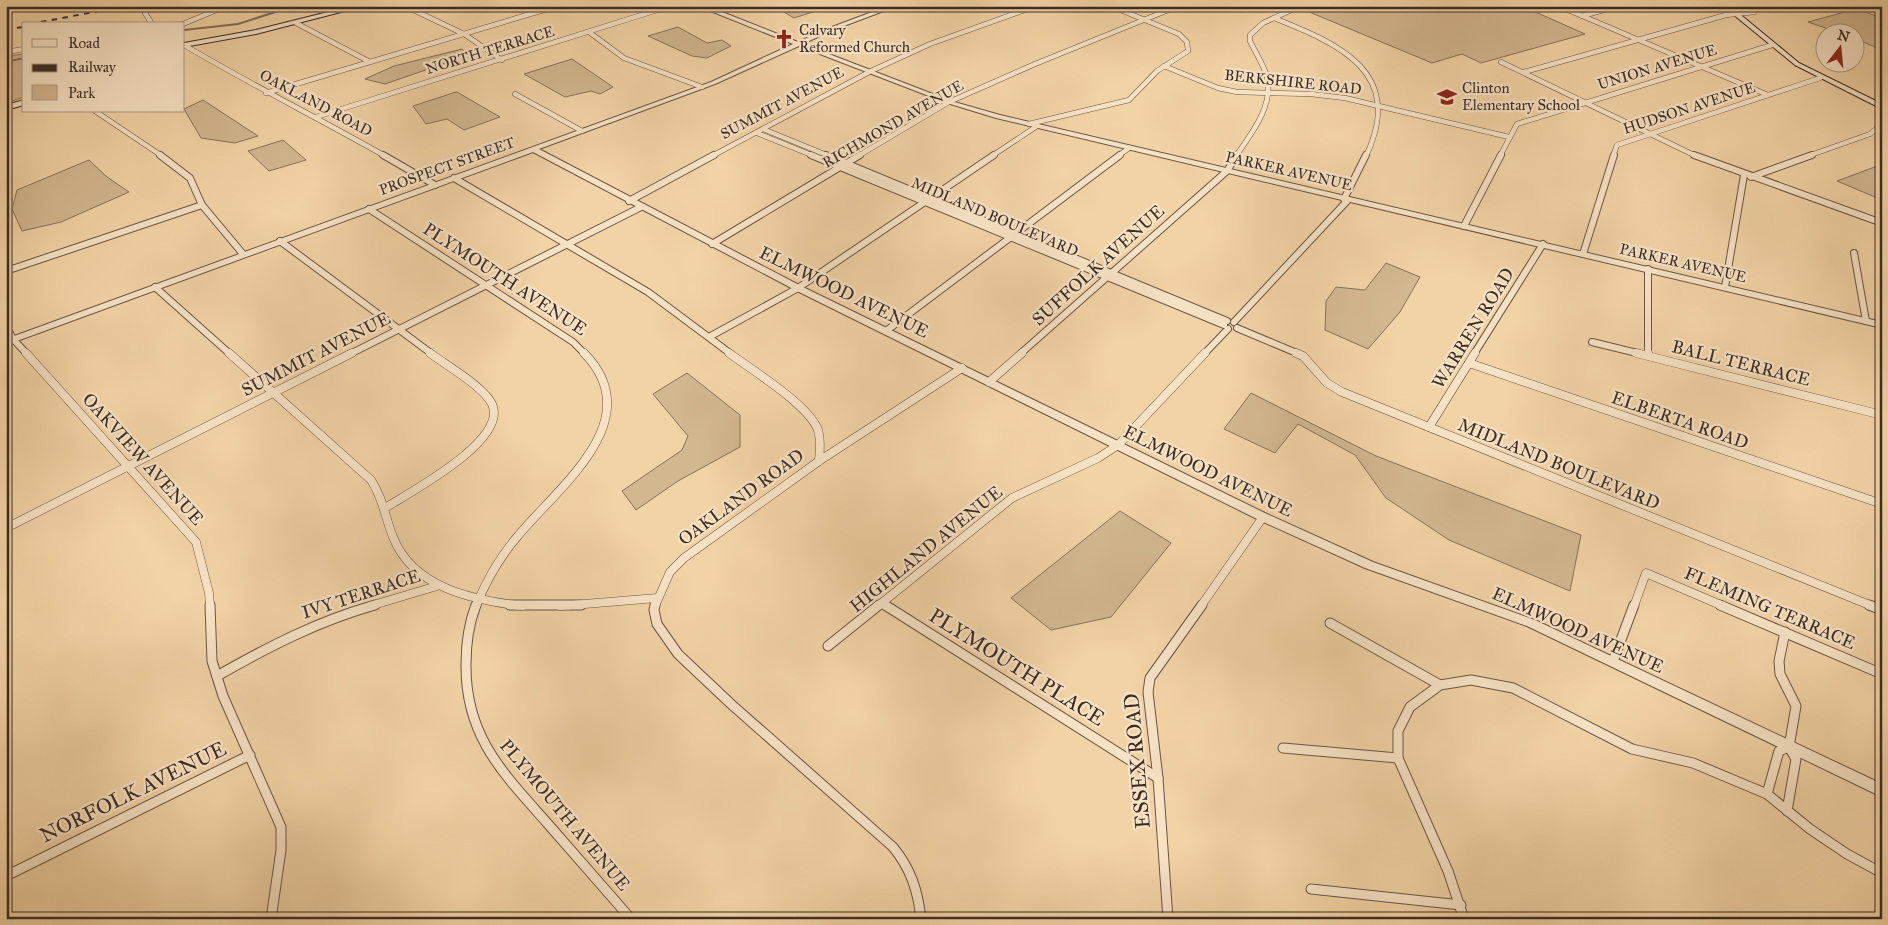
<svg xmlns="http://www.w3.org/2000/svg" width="1888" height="925" font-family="'IM FELL Great Primer',serif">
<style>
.green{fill:#d3b78f;stroke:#87725a}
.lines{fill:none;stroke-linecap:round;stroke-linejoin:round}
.stream{stroke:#846e58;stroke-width:2}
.minor-far3-casing{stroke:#695646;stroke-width:5.5}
.minor-far2-casing{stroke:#695646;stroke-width:8}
.minor-far1-casing{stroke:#695646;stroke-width:9}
.minor-casing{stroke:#695646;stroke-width:11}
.tertiary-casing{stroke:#695646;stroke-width:2}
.secondary-casing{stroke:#3b2c26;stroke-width:2}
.minor-far3{stroke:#f7e2c4;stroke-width:4.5}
.minor-far2{stroke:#f7e2c4;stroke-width:6}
.minor-far1{stroke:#f7e2c4;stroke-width:8}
.minor{stroke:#f7e2c4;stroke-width:9}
.tertiary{fill:#f7e2c4;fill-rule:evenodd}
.secondary{fill:#f7e2c4;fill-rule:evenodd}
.rail{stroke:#3b2c26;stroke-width:2;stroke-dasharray:5.5 5.5;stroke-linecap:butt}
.labels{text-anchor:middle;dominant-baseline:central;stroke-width:4.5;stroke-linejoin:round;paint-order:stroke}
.far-poi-label{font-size:15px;fill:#3b2c26;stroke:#f7e2c4;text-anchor:start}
.far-street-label{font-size:15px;fill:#3b2c26;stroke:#f7e2c4}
.street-label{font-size:18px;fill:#3b2c26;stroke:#f7e2c4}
.near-street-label{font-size:21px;fill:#3b2c26;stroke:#f7e2c4}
</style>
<rect width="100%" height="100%" fill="#f2d3a5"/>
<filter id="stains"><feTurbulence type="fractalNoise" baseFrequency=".004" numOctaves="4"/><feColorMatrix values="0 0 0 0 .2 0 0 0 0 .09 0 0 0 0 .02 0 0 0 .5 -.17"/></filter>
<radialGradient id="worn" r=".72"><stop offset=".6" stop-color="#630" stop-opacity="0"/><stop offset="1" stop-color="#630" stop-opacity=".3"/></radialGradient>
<g class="green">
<polygon points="774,6 832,6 794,18"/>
<polygon points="1307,6 1522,6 1585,34 1481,63 1462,54 1432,63 1302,9"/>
<polygon points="1856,9 1882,18 1882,50 1856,39 1856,32 1837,32 1808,22"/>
<polygon points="678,27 707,43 722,40 731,46 707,58 692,56 648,36"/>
<polygon points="462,49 469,55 385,84 365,79 394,66"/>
<polygon points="24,54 24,97 6,103 6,56"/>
<polygon points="572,59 613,87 600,94 591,91 565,97 524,74"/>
<polygon points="456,92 457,92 500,117 464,130 447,119 426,124 413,106"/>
<polygon points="203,100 258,136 235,143 201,138 184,109"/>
<polygon points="283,140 306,160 269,171 248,151"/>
<polygon points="89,160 107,177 129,192 61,222 22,231 12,209 17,190"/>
<polygon points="1880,165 1882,166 1882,200 1837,181"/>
<polygon points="1386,263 1420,277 1400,312 1368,349 1325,330 1326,301 1336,287 1365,290"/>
<polygon points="687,373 740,415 740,447 678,481 636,510 622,491 682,450 688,436 653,394"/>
<polygon points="1251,393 1376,456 1581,535 1570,591 1449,540 1386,498 1355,455 1298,424 1275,453 1224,429"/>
<polygon points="1120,511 1171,543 1111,617 1051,630 1011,598"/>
</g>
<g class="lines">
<g class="stream">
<polyline points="184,30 238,24 294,6"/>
<polyline points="6,62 24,58"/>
</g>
<defs>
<g id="minor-far3">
<polyline points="405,6 464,34 502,60"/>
<polyline points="1559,6 1768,95"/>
<polyline points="145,13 152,24"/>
<polyline points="1582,16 1618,6"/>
<path d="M1274 18C1339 44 1406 72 1366 156"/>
<polyline points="296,23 370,62"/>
<polyline points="183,24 226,6"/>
<polyline points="589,32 624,58 702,87"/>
<path d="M184 45C250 84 318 118 385 156"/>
<polyline points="6,52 24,49"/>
<polyline points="1501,62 1696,156"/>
<polyline points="1164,66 1218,88 1237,92 1311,94 1345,98 1509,137"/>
<polyline points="1524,72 1726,15 1754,12"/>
<polyline points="266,93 557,6"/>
<polyline points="515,94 582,131"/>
<polyline points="95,111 162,156"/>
<polyline points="316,117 670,6"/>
<polyline points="1029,124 1129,100 1157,71 1188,51 1187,42 1179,34 1111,6"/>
<polyline points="763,129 829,156"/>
<polyline points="757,133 814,156"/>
<polyline points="712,156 871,71 930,44 1036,6"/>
<polyline points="858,156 949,102 1035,64 1178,6"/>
<polyline points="992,156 1037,126"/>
<polyline points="1118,156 1129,148"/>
<path d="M1236 156C1251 134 1274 106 1267 77 1264 65 1255 52 1250 41V35L1263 23 1300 6"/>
<polyline points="1500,156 1517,124 1772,45"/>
<polyline points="1613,156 1617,145 1820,78"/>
<polyline points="1808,156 1870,134 1882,124"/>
</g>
<g id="minor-far2">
<polyline points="160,155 190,178 202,205 243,254"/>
<polyline points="383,155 435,185"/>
<polyline points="811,155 1224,325"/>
<polyline points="826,155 1227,321"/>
<polyline points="1694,155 1882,223"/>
<polyline points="1751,177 1812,155"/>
<polyline points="454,178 648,292 731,354"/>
<polyline points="1344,199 1366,155"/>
<polyline points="629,201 714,155"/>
<polyline points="369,209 573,342 585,354"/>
<polyline points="1464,226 1501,155"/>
<polyline points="280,241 432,354"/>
<polyline points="712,244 860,155"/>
<polyline points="1854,253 1866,321"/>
<polyline points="1583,254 1614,155"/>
<polyline points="1648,269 1648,354"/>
<polyline points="6,271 202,205"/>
<polyline points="155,287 230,354"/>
<polyline points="1725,287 1744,175"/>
<polyline points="1234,322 1348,200"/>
<polyline points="6,326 13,339 27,354"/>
<polyline points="1237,328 1299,354"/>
<polyline points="886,331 1120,155"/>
<polyline points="709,337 798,288 994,155"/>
<polyline points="1592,342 1641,354"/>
<polyline points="350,354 641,207"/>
<polyline points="1020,354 1227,171 1237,155"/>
<polyline points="1204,354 1228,329"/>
<polyline points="1474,354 1543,244"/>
</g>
<g id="minor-far1">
<polyline points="26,353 196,542 209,593 210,606"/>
<path d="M229 353 371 480C383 498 385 517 393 537 413 588 473 600 522 606"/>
<path d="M729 353C752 370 809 405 818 430 821 440 820 451 819 461"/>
<polyline points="1296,353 1303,356 1327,383 1342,392 1872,606"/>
<polyline points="1636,353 1882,415"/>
<polyline points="1648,353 1648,355"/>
<polyline points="1469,363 1882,504"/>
<polyline points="989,382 1022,353"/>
<polyline points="1429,427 1475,353"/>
<path d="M385 508C410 492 509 440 492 404 483 386 447 366 430 353"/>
<polyline points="6,528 352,353"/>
<polyline points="882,603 886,606"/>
<polyline points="370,606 437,586"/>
<path d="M476 606C486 581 500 557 517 537 559 486 650 420 584 353"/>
<polyline points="560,606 657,598"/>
<polyline points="655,606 670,572 684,558 819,461 962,368"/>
<polyline points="878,606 1012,498 1098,458 1118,445 1205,353"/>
<polyline points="1201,606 1263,517"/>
<polyline points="1634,606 1646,573 1723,606"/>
</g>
<g id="minor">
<polyline points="210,605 212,661 223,696 281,827 281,850 271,919"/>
<path d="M476 605C469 623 466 644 466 664 465 737 504 774 548 824 576 856 603 887 631 919"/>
<polyline points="510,605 581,605"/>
<path d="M655 605 654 610 657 624 678 654 731 704 893 847C911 869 918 891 921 919"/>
<polyline points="885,605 1158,778"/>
<polyline points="1720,605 1882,674"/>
<polyline points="1869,605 1882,610"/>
<polyline points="1330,623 1440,685"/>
<polyline points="1785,632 1779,661 1780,674 1796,706 1789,747"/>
<polyline points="828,646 879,605"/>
<polyline points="1613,661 1634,605"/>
<path d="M217 676C268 647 318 621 375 605"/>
<polyline points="1283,748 1398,758"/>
<polyline points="1767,794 1779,751 1789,747 1796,759 1787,811"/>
<polyline points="6,876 250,755"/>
<polyline points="1311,889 1461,905"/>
<polyline points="1168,919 1158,778 1148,692 1150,678 1202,605"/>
<polyline points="1464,919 1448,871 1398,758 1398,731 1410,707 1440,685 1471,680 1513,688 1632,749 1693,763 1767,794 1810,829 1847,854 1882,873"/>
</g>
<polygon id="tertiary" points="698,6 707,6 798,42 824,30 888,6 897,6 828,32 803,44 951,101 1000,115 1882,322 1882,328 996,118 947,103 799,46 715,84 539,149 801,286 1267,514 1373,562 1535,620 1882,784 1882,797 1527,626 1365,568 1259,520 795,290 533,152 6,345 6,339 711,82 793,44"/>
<g id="secondary">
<polygon points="352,6 364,6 256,34 184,47 184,43 256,30"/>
<polygon points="1723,6 1730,6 1799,63 1882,104 1882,109 1795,65"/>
<polygon points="24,100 24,105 6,110 6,105"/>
</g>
</defs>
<use href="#minor-far3" class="minor-far3-casing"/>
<use href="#minor-far2" class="minor-far2-casing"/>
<use href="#minor-far1" class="minor-far1-casing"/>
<use href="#minor" class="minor-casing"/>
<use href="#tertiary" class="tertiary-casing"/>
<use href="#secondary" class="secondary-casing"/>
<use href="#minor-far3" class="minor-far3"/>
<use href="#minor-far2" class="minor-far2"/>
<use href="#minor-far1" class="minor-far1"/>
<use href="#minor" class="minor"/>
<use href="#tertiary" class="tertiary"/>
<use href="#secondary" class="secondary"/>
<g class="rail">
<polyline points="121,10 139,6"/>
<polyline points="30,24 126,6"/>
<polyline points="6,29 24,27"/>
</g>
</g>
<defs>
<symbol id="church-bare" viewBox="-9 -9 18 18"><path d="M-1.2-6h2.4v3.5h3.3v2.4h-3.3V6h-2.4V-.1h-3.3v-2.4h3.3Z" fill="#8f2418" stroke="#f7e2c4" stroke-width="2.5" paint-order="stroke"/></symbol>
<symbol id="school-bare" viewBox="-9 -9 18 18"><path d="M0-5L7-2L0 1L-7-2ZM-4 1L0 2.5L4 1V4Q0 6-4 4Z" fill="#8f2418" stroke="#f7e2c4" stroke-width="2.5" paint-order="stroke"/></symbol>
</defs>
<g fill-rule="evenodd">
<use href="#church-bare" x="770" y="25" width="28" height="28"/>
<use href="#school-bare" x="1433" y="83" width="28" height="28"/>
</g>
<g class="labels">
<g class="far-poi-label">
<text x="799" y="30">Calvary<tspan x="799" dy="17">Reformed Church</tspan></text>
<text x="1462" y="88">Clinton<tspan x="1462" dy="17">Elementary School</tspan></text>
</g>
<g class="far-street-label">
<text transform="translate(490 50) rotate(-17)">NORTH TERRACE</text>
<text transform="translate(1657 67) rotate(-17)">UNION AVENUE</text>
<text transform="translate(1293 82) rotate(6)">BERKSHIRE ROAD</text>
<text transform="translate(316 103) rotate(28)">OAKLAND ROAD</text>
<text transform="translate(782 103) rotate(-28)">SUMMIT AVENUE</text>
<text transform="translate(1689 108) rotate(-18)">HUDSON AVENUE</text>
<text transform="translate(893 124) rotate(-30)">RICHMOND AVENUE</text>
<text transform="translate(447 166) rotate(-20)">PROSPECT STREET</text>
<text transform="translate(1289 171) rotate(13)">PARKER AVENUE</text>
<text transform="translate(995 217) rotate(23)">MIDLAND BOULEVARD</text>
<text transform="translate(1683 263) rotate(13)">PARKER AVENUE</text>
</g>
<g class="street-label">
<text transform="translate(1098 265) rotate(-42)">SUFFOLK AVENUE</text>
<text transform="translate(505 279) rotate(33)">PLYMOUTH AVENUE</text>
<text transform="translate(844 292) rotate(26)">ELMWOOD AVENUE</text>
<text transform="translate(1473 328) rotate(-58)">WARREN ROAD</text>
<text transform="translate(316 354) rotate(-27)">SUMMIT AVENUE</text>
<text transform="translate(1741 363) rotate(14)">BALL TERRACE</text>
<text transform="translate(1680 420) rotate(19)">ELBERTA ROAD</text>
<text transform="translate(143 459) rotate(48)">OAKVIEW AVENUE</text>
<text transform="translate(1559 464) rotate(22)">MIDLAND BOULEVARD</text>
<text transform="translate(1208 471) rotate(26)">ELMWOOD AVENUE</text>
<text transform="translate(741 497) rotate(-36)">OAKLAND ROAD</text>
<text transform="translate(926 549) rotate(-39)">HIGHLAND AVENUE</text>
<text transform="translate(361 594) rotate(-18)">IVY TERRACE</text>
<text transform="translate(1770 608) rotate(23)">FLEMING TERRACE</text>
<text transform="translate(1578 630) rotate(24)">ELMWOOD AVENUE</text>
<text transform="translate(565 815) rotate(50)">PLYMOUTH AVENUE</text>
</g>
<g class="near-street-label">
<text transform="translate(1017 667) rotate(32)">PLYMOUTH PLACE</text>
<text transform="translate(1137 761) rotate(-95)">ESSEX ROAD</text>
<text transform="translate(133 792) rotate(-26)">NORFOLK AVENUE</text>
</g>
</g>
<rect width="1888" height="925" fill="none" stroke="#f2d3a5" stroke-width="25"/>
<rect x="8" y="8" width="1873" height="910" fill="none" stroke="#3b2c26" stroke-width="2.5"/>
<rect x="12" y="12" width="1863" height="900" fill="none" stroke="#3b2c26"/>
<rect x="22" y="22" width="162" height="90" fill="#f7e2c4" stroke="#ac9985"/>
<rect x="32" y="39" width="25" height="8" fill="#f7e2c4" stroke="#ac9985"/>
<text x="68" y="48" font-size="15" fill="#3b2c26">Road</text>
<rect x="32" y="64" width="25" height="8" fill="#3b2c26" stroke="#ac9985"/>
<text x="68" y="72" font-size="15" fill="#3b2c26">Railway</text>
<rect x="32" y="85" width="25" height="15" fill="#d3b78f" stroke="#ac9985"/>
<text x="68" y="98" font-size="15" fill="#3b2c26">Park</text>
<g transform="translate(1840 48) rotate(16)"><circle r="24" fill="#f7e2c4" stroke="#ac9985"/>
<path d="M0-4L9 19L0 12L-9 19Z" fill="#8f2418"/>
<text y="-8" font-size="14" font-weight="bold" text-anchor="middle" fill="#3b2c26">N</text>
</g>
<rect width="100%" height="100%" filter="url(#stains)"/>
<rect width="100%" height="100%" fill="url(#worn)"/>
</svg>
